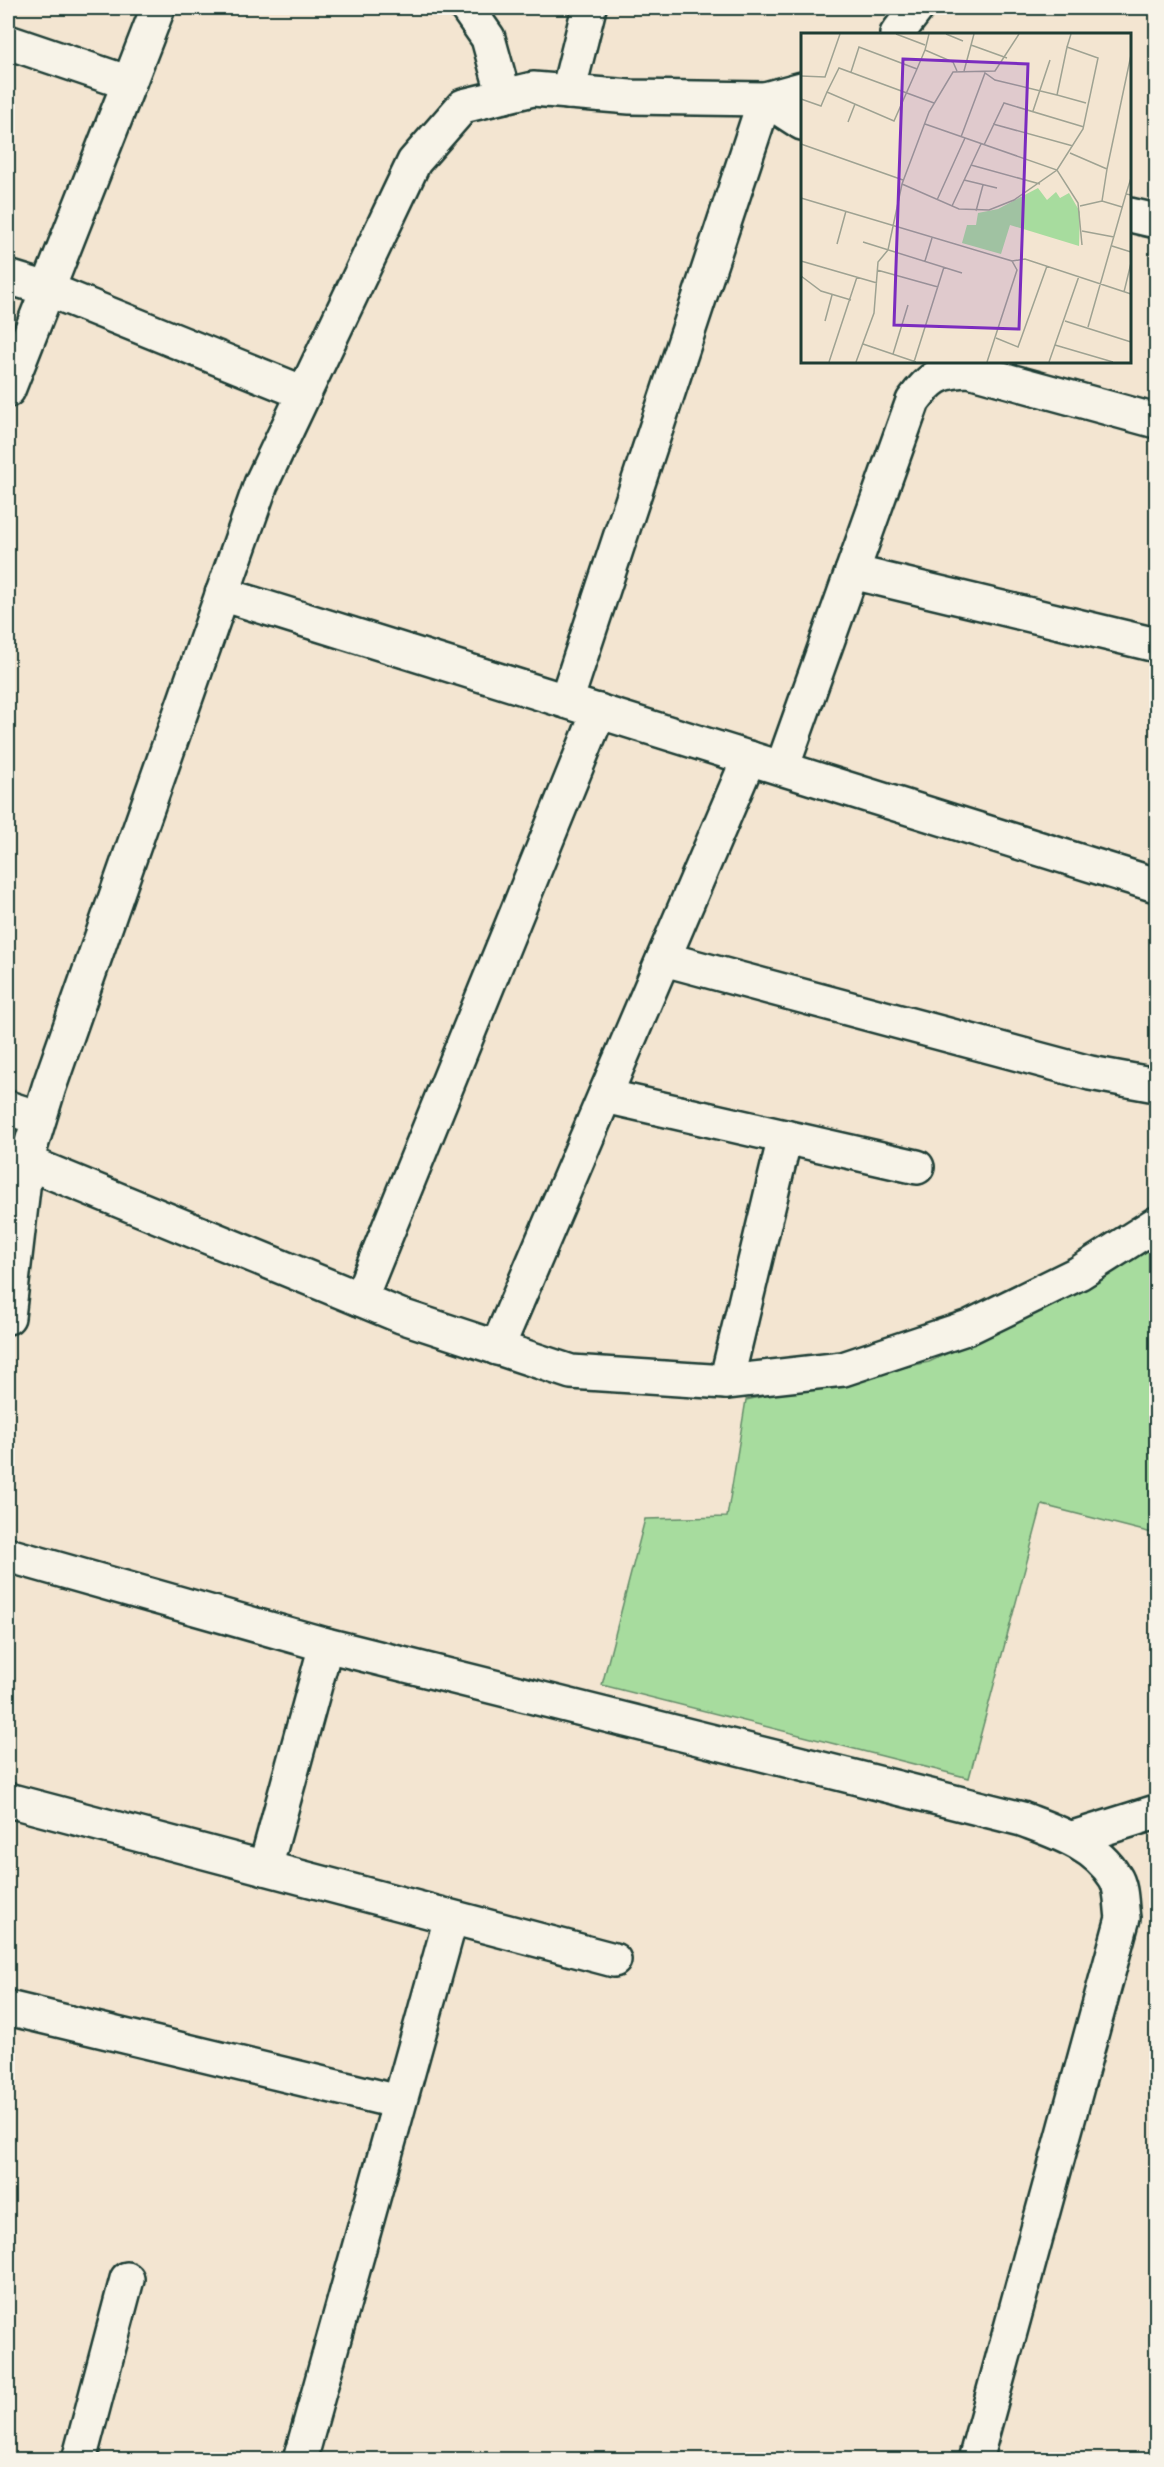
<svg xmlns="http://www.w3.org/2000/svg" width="1164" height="2467" font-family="Mynerve,sans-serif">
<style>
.green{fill:#a7dc9e;stroke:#638c69;stroke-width:1.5}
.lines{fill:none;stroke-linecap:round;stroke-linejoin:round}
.street-casing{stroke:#1f3d34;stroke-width:38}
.secondary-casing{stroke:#1f3d34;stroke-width:38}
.street{stroke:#f7f3e8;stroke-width:33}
.secondary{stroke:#f7f3e8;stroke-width:33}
.inset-road{fill:none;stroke:#9ea292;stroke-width:1.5}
.view{fill:#7b2cbf;fill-opacity:0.15;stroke:#7b2cbf;stroke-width:3}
.inset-edge{fill:none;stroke:#1f3d34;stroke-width:3}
</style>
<rect width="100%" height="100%" fill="#f3e5d1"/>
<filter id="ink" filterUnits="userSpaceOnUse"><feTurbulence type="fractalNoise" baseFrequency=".0167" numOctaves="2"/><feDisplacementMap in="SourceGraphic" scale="12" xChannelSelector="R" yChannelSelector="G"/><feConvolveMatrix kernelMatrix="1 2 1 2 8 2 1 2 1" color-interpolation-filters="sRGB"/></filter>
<g filter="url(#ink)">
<polygon class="green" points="1156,1242 1156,1534 1042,1505 969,1778 602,1685 645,1519 727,1517 746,1400 929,1362 1088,1287"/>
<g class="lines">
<defs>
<g id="street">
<polyline points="467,8 488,38 504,96"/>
<polyline points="8,42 129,83 8,390"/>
<polyline points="129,83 158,8"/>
<polyline points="568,92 589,8"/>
<polyline points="1130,215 1156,221"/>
<polyline points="8,277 47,289 304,393"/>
<polyline points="852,572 1156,645"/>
<polyline points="222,594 1156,885"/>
<polyline points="566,701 765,99 802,123"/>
<path d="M782 768 913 401C930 378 939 371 969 370L1156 421"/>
<polyline points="664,959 1090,1073 1156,1085"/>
<polyline points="605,1096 917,1167"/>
<polyline points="8,1108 39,1118"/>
<polyline points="26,1162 401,1316 571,1372 726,1382 843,1369 969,1327 1079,1273 1156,1224"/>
<polyline points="360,1299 599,711"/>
<polyline points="497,1348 749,758"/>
<polyline points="726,1382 785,1137"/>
<polyline points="8,1800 614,1960"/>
<polyline points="1073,1838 1156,1812"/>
<polyline points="265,1868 326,1645"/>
<polyline points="8,2008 399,2102"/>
<polyline points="79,2460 127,2279"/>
<polyline points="300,2460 451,1918"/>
</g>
<g id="secondary">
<polyline points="897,34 917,8"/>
<polyline points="8,1317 26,1162 49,1087 261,484 414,162 463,106 533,89 630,97 765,99 802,89"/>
<path d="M8 1555 326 1645 1022 1819C1056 1832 1095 1844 1115 1877 1122 1887 1121 1906 1123 1918L975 2460"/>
</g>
</defs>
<use href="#street" class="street-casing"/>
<use href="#secondary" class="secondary-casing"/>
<use href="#street" class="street"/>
<use href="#secondary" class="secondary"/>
</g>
</g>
<g transform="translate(801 33)">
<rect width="330" height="330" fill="#f3e5d1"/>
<path d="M237 155 246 167 255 159 259 165 268 160 279 179 278 213 209 192 200 221 161 210 166 192H175L177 180 197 176Z" fill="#a7dc9e"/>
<path class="inset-road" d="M95 1 124 12M128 1 124 17 152 29 156 38M145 1 162 8M170 12 206 25M266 14 256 62 285 70M116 36 124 17M163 38 173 1M0 43 24 44 39 1M26 59 38 35 133 70M0 66 20 73 26 59 93 88 116 36 58 14 50 39M232 78 249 27M47 89 54 71M124 91 256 137 277 170 281 212M192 91 272 113M160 104 184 40 194 47 256 62M0 111 102 147M183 112 203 70 283 94M269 120 306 136 301 168M170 132 239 151M306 136 330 22M330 145 325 161 330 162M163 147 196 155M101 151 158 176 188 177 213 167 256 137 282 96 297 25 266 14 270 1M0 165 211 228 216 237 186 329M136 167 164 105M151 173 180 111M279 173 301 168 321 174M175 178 182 152M281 198 313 204M62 209 161 240M36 211 45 178M311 213 330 219M0 228 76 250M124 228 131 205M211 228 224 226 330 261M76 237 137 254M0 243 20 258 50 267M323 259 330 230M24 288 31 262M264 288 330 309M287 294 325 161M195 305 217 314 246 233M62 311 115 329M254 312 312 329M92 321 107 272M28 329 56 244M55 329 73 280 77 229 87 217 101 151 128 79 152 39 194 38 218 1M113 329 143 234M248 329 278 243"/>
<path class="view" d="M102 26 227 31 218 296 93 292Z"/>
<rect width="330" height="330" class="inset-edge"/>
</g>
<rect width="1164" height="2467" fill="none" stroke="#f7f3e8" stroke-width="30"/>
<rect x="15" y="15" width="1134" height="2437" fill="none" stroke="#1f3d34" stroke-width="2" filter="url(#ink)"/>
</svg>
